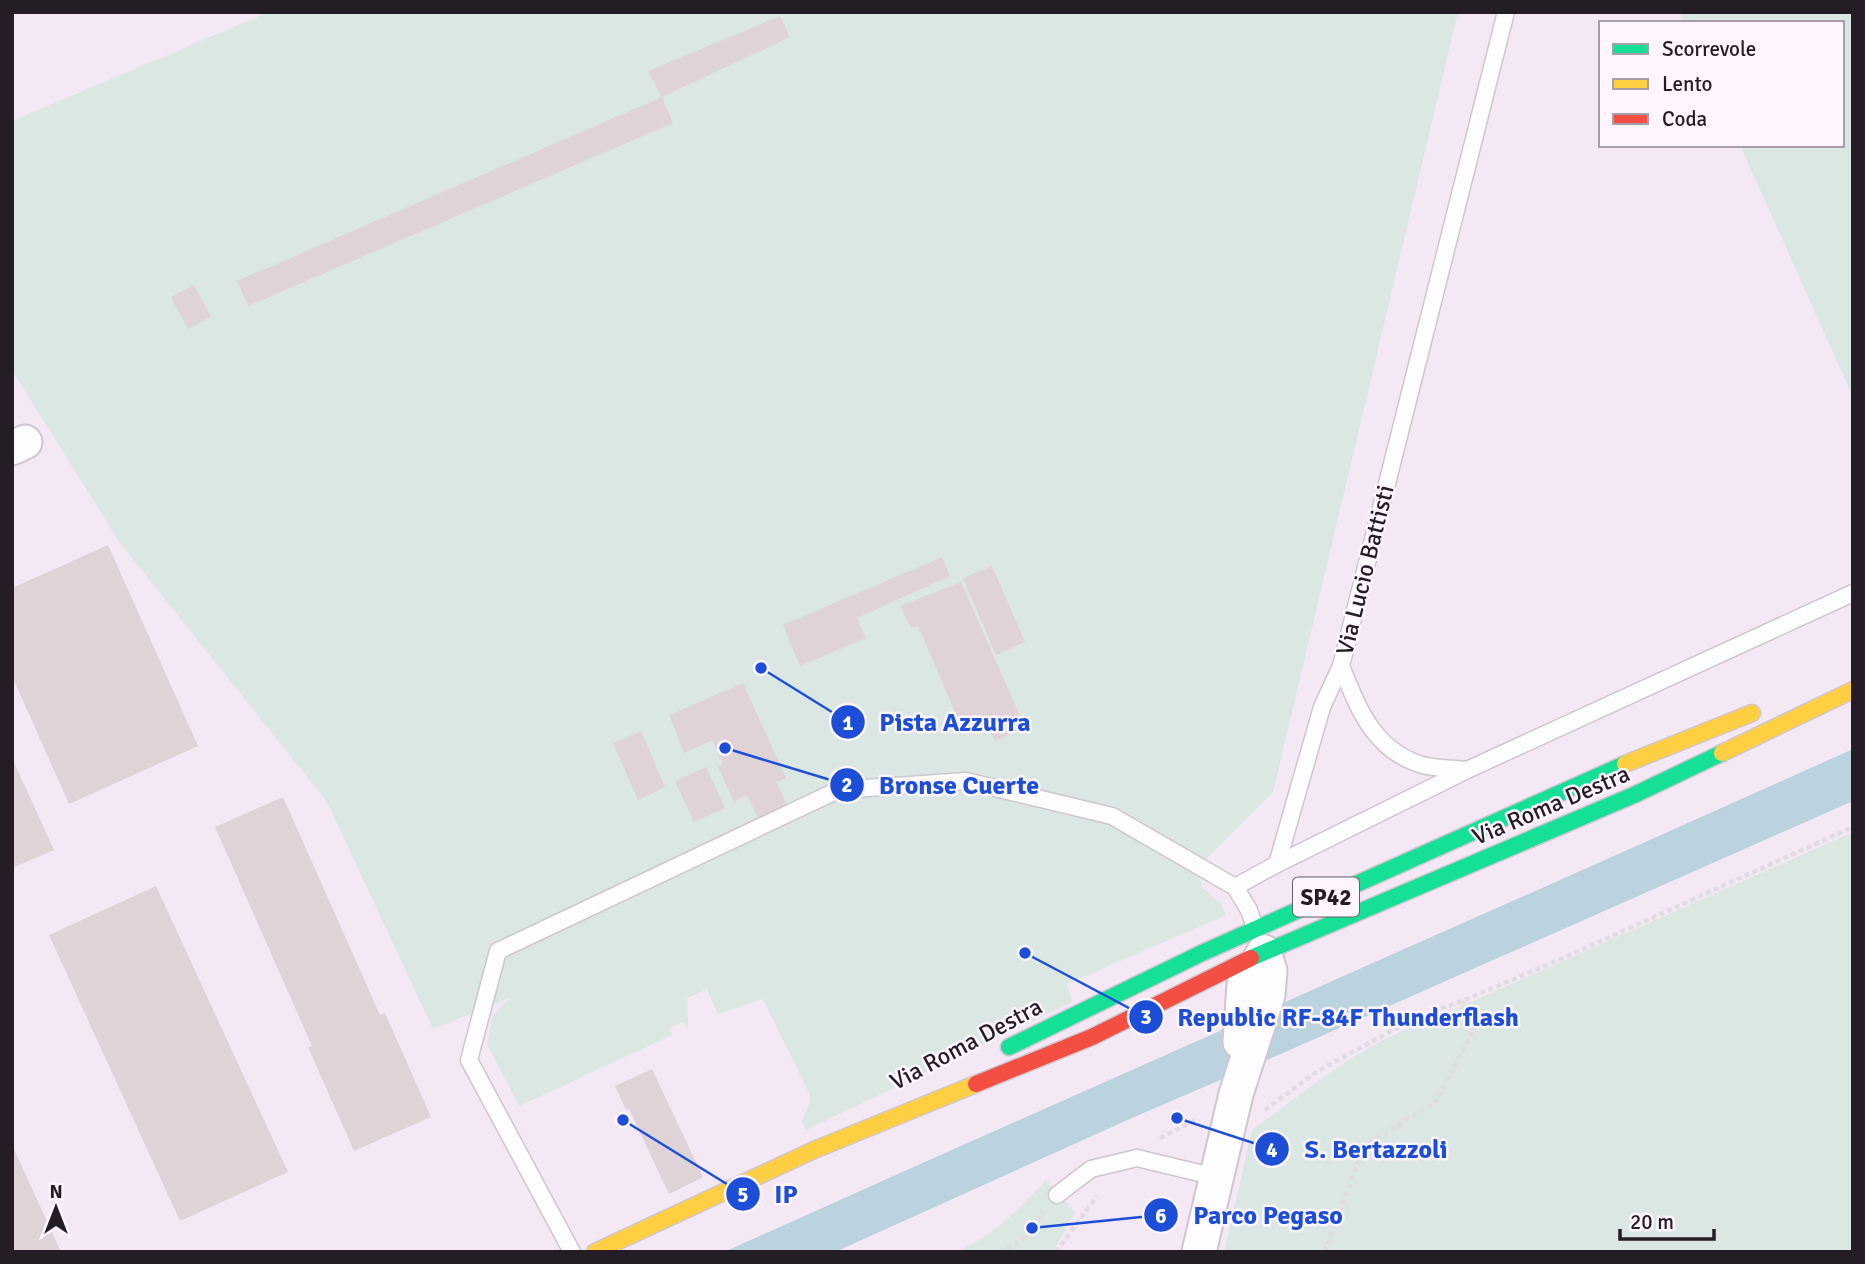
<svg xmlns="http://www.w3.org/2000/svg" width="1865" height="1264" font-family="Signika,sans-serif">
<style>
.green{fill:#dae7e3}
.water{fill:#bbd3df}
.building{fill:#dfd3d8}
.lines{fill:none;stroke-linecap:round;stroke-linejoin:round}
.lane-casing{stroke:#cfc6d0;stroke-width:19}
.street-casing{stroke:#cfc6d0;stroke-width:37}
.fast-casing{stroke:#cfc6d0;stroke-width:19}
.slow-casing{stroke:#cfc6d0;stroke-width:19}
.jam-casing{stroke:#cfc6d0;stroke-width:19}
.path{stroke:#e0dce1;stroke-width:4.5;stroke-dasharray:5 3.5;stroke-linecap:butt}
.lane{stroke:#fdfcfe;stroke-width:16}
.street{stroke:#fdfcfe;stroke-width:33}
.fast{stroke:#16e098;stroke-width:16}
.slow{stroke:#ffcf43;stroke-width:16}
.jam{stroke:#f24e42;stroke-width:16}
.labels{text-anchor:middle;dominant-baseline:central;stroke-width:5;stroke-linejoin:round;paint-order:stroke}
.shield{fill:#fef5fe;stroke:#665e66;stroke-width:2}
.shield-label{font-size:23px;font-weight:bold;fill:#251d25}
.street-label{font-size:24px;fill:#251d25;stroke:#fef5fe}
.leader{fill:none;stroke:#1d4ed8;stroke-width:2.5}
.callout-dot{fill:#1d4ed8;stroke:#fef5fe;stroke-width:2.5}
.mark-label{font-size:21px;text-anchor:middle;font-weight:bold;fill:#fff}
.callout-label{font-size:26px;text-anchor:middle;font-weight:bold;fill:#1d4ed8;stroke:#fef5fe;stroke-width:5;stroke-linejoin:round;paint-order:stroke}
</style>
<rect width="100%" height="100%" fill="#f4e8f5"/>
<g class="green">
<path d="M269 12H1458L1273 792 1197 868 1202 887 1220 903 1226 915 1067 984 1072 1002 806 1130 802 1121C807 1111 811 1104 809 1093L763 999 718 1014 707 989 687 998 688 1027 687 1029 683 1022 670 1027 672 1035 519 1106 487 1044 492 1017 510 998 433 1029 327 802 120 543 12 370V121Z"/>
<polygon points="1680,12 1853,12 1853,397 1740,145 1842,145 1842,23 1684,23"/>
<path d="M1853 832V1252H1224L1252 1130C1280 1110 1307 1089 1335 1069 1376 1040 1424 1021 1471 1002Z"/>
<path d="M1046 1180 1075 1212 1053 1252H957C994 1235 1019 1209 1046 1180Z"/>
</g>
<path class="water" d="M1853 749V801L1292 1049 1132 1118 835 1252H724C1100 1083 1477 918 1853 749Z"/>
<g class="building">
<polygon points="780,16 790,37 662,97 648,71"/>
<polygon points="662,97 673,123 248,306 237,281"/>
<polygon points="194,285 211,317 188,329 171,297"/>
<polygon points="108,545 198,746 69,804 12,676 12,588"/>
<polygon points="942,557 950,576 857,618 866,638 800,666 783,625"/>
<polygon points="992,566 1025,642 996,655 963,578"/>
<polygon points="961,582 1025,727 995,741 985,718 962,728 918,626 911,628 900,606"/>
<polygon points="743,683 786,778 776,782 789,809 760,822 747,795 734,802 718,767 723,764 712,740 684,753 669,715"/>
<polygon points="641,731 665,787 638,800 613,743"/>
<polygon points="12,758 54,850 12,868"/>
<polygon points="706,767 725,808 694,822 675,781"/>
<polygon points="283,797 380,1015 385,1013 431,1117 354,1151 308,1047 312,1046 215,827"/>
<polygon points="156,886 288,1172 180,1221 49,935"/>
<polygon points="652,1069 703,1177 669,1194 629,1109 626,1110 615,1086"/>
<polygon points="1183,1111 1186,1120 1171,1125 1168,1116"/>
<polygon points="12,1145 61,1252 12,1252"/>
</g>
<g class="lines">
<defs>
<g id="lane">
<path d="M1506 12 1341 666C1358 707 1372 748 1419 764 1433 769 1452 768 1467 770L1853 593"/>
<polyline points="1277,864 1322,707 1341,666"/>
<polyline points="1235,887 1277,864 1467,770"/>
<polyline points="1057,1195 1091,1169 1137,1158 1216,1177"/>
<polyline points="572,1252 469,1060 498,951 838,790 966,781 1112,816 1235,887 1249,910 1255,928"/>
</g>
<g id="street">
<polyline points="12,448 25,442"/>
<polyline points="1240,1042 1244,985 1264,952"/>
<polyline points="1199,1252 1236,1094 1268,995 1270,971 1264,952"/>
</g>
<g id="fast">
<polyline points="1251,958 1634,795 1722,753"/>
<polyline points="1009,1047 1202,953 1625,764"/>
</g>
<g id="slow">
<polyline points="1722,753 1853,690"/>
<polyline points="1625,764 1752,713"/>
<polyline points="595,1252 814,1150 976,1084"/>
</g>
<polyline id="jam" points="976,1084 1092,1037 1251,958"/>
</defs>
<use href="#lane" class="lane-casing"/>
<use href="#street" class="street-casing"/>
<use href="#fast" class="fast-casing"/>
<use href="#slow" class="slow-casing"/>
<use href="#jam" class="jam-casing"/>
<g class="path">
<polyline points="1265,1110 1316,1072 1415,1018 1462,1001 1561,959 1853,827"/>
<polyline points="1160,1138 1196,1120"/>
<polyline points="999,1252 1022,1241 1044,1212"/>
<polyline points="1056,1252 1097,1196"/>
<polyline points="1325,1252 1364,1145 1435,1103 1473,1031 1462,1001"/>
</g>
<use href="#lane" class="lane"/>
<use href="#street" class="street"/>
<use href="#fast" class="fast"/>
<use href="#slow" class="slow"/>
<use href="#jam" class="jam"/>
</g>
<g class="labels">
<rect class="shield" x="1293" y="877.5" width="66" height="39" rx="5"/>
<g class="shield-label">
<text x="1326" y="897">SP42</text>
</g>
<g class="street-label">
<text transform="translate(1365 570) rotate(-76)">Via Lucio Battisti</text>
<text transform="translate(1551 805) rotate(-23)">Via Roma Destra</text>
<text transform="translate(966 1044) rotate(-28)">Via Roma Destra</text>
</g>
</g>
<path class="leader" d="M761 668L848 722M725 748L847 785M1025 953L1146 1017M1177 1118L1272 1149M623 1120L743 1194M1032 1228L1161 1215"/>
<g class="callout-dot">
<circle cx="761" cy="668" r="7"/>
<circle cx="725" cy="748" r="7"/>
<circle cx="1025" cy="953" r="7"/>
<circle cx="1177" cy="1118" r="7"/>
<circle cx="623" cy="1120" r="7"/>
<circle cx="1032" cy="1228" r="7"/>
<circle cx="848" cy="722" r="18"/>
<circle cx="847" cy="785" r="18"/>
<circle cx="1146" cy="1017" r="18"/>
<circle cx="1272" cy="1149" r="18"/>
<circle cx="743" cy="1194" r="18"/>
<circle cx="1161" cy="1215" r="18"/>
</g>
<g class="mark-label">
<text x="848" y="730">1</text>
<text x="847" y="792">2</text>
<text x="1146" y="1024">3</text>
<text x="1272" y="1157">4</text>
<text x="743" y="1202">5</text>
<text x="1161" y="1223">6</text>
</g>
<g class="callout-label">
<text x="955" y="731">Pista Azzurra</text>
<text x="959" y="794">Bronse Cuerte</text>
<text x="1348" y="1026">Republic RF-84F Thunderflash</text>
<text x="1376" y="1158">S. Bertazzoli</text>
<text x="786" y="1203">IP</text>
<text x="1268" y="1224">Parco Pegaso</text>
</g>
<rect width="1865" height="1264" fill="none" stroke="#251d25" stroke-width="28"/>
<rect x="1599" y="21" width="245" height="126" fill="#fef5fe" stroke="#a79fa7" stroke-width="2"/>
<rect x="1613" y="44" width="35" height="10" fill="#16e098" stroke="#a79fa7" stroke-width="2"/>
<text x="1662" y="56" font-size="21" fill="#251d25">Scorrevole</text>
<rect x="1613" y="79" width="35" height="10" fill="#ffcf43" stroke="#a79fa7" stroke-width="2"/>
<text x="1662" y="91" font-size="21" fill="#251d25">Lento</text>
<rect x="1613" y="114" width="35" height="10" fill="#f24e42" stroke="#a79fa7" stroke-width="2"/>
<text x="1662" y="126" font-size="21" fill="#251d25">Coda</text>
<g transform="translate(56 1208)" stroke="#fef5fe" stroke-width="5" paint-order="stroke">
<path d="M0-5L12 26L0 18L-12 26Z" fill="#251d25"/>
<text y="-10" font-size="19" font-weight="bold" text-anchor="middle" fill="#251d25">N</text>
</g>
<path d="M1620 1229v10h94v-10" fill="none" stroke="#251d25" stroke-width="3.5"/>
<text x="1630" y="1229" font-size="21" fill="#251d25" stroke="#fef5fe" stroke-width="5" paint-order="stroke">20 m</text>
</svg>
